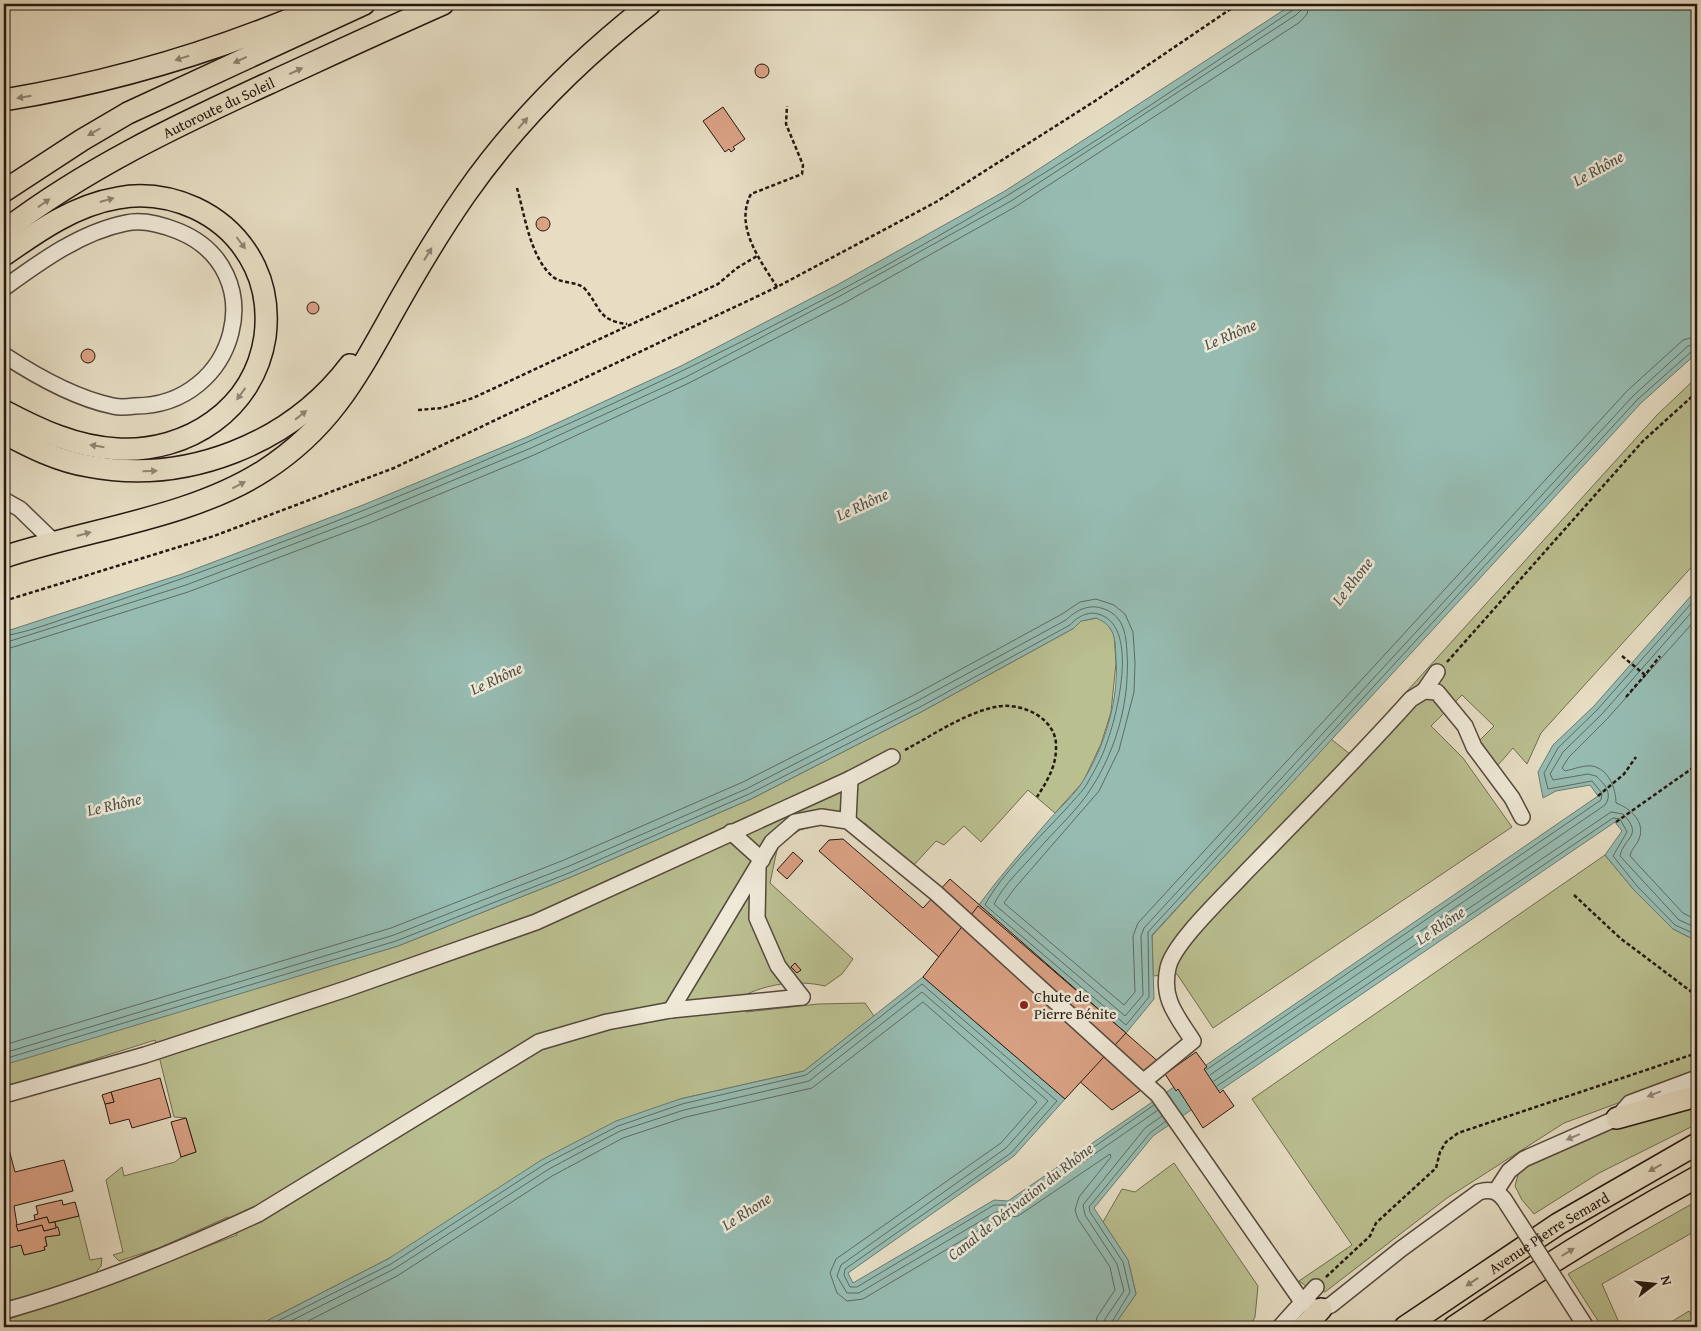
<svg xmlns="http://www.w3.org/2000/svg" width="1701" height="1331" font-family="'Gentium Book Plus',serif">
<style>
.green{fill:#babf90;stroke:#706c50}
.water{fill:#96bcb2;stroke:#697a71}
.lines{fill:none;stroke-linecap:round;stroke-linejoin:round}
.shore{stroke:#5e6a61;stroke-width:1}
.building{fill:#daa184;stroke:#251810}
.minor-casing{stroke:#55493d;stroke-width:18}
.highway-casing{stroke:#251810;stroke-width:24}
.path{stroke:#251810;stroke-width:2.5;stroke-dasharray:4 2.5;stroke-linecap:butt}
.minor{stroke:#efe9d8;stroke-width:15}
.highway{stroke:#e6ddc3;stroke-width:21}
.minor-bridge-casing{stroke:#55493d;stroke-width:18;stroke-linecap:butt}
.minor-bridge{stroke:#efe9d8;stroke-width:15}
.oneway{fill:#8f8472}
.oneway2{fill:#948b7e}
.poi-dot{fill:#8f2418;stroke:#efe9d8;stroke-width:2}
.labels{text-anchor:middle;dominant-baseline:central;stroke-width:5;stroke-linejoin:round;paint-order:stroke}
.street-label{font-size:15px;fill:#251810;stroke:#efe9d8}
.poi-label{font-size:15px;fill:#251810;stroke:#efe9d8;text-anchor:start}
.water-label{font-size:16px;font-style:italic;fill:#4d5149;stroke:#efe9d8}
</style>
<rect width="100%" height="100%" fill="#e6ddc3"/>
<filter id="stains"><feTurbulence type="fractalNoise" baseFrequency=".004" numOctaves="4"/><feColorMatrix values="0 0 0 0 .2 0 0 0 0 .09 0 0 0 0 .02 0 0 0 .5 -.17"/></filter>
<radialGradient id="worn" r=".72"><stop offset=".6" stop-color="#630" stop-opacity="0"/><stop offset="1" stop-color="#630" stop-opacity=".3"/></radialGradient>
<g class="green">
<polygon points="1697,377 1697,561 1541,733 1527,764 1513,748 1498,765 1478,742 1494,726 1462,695 1431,726 1463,758 1512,827 1213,1028 1177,974 1153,976 1152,936 1331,739 1350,754 1657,415"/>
<path d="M1097 618 1105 621 1114 634 1116 663 1111 712 1101 744 1083 782 1055 813 1028 790 981 842 964 826 944 845 936 841 913 866 865 823 846 826 822 824 800 830 778 845 770 883 853 959 842 974 825 986C798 980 772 983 747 994L746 1012 818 1004 865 1003 874 1016 804 1071 680 1099 388 1259 255 1327H4V1321L99 1288 237 1235 228 1217 159 1248 119 1261 113 1255 123 1252 106 1180 122 1167 124 1176 175 1162 181 1157 196 1152 186 1118 174 1117 155 1040 4 1088V1063L398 946 571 877 751 799 923 711 1074 628 1081 621Z"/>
<polygon points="1605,855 1634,890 1673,929 1697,941 1697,1071 1686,1078 1564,1123 1447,1198 1325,1292 1310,1289 1299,1281 1352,1245 1252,1099"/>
<polygon points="1697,1103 1697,1124 1599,1173 1534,1214 1522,1200 1515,1186 1519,1171 1561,1149 1645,1116"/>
<polygon points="1174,1163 1258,1286 1255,1317 1250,1327 1113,1327 1136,1294 1128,1260 1103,1222 1122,1189 1135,1192"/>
<polygon points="1697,1201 1697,1230 1602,1284 1621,1327 1602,1327 1568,1274"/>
<polygon points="79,1216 90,1260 102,1258 101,1266 94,1275 4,1303 4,1249 21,1245 24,1255 44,1250 44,1247 47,1245 45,1237 59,1235 55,1222"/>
<polygon points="1689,1311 1697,1323 1697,1327 1663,1327"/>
</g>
<g class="water">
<path d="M1293 4H1697V353L1641 403 1152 935 1154 999 1126 1033 978 906C1000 876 1024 849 1048 821 1059 808 1074 796 1083 781 1105 746 1119 700 1116 658 1115 640 1116 626 1096 618L1081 621 1074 628 923 711 751 799 571 877 398 946 4 1065V632L182 574 363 505 527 437 681 366 837 285 1005 191Z"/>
<polygon points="1697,589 1697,941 1673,929 1634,890 1605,855 1622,831 1615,822 1153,1136 1094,1208 1128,1260 1136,1294 1113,1327 255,1327 388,1259 543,1159 616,1121 680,1099 804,1071 923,977 1065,1099 1014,1156 848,1273 853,1283 994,1200 1008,1201 1598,796 1590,785 1556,791 1543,798 1538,772 1553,745 1594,706"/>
</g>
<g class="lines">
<g class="shore">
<path d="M1697 618 1607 719 1569 757 1562 768 1565 771C1574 769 1584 765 1592 766 1609 769 1616 789 1616 803 1630 808 1646 822 1639 839 1637 845 1631 849 1630 856L1683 913 1697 920"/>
<path d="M4 636C34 631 64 618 93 609 162 586 230 562 298 536 543 442 783 331 1008 195 1105 137 1199 73 1293 10L1295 4"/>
<polyline points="4,643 186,585 367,516 531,448 686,377 842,295 1011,201 1296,15 1301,10 1302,4"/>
<polyline points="4,650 188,592 370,523 534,455 689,383 846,302 1015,207 1300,22 1307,14 1309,4"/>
<polyline points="4,1045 391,928 564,860 743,782 914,695 1062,614 1080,602 1096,599 1114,605 1125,614 1133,632 1135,663 1134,692 1119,750 1099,791 1014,889 1004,903 1124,1005 1135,992 1133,936 1138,923 1627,391 1683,340 1697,336"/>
<path d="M4 1053 394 935 567 867 746 789 917 701 1066 620C1075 611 1088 604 1101 608 1123 614 1126 632 1127 653 1130 699 1117 748 1092 787 1079 809 1054 831 1037 851 1023 867 1004 884 994 904L1125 1016 1143 995 1141 936 1144 928 1633 396 1688 346 1697 343"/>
<path d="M4 1059 396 941 569 873 749 794 920 707 1070 625C1078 616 1090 610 1101 615 1139 629 1117 716 1106 745 1102 758 1094 771 1088 782 1083 792 1073 800 1066 809 1042 835 1001 874 985 905L1126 1025 1149 997 1148 932 1637 400 1692 351 1697 350"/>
<polyline points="1206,1070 1601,800 1602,793 1592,781 1548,789 1544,773 1558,748 1597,710 1697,597"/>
<path d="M1210 1075 1605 805C1613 794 1605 784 1596 776L1588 774 1553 780 1550 774 1563 752 1602 714 1697 606"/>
<path d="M1214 1081 1611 812 1623 814C1644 836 1624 837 1620 856L1679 920 1697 928"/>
<polyline points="1217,1086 1613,818 1620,819 1627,832 1613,856 1637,886 1675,925 1697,935"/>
<polyline points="266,1327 391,1264 545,1164 618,1126 682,1104 806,1075 922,984 1057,1101 1011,1153 845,1269 844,1275 850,1287 857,1287 994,1205 1011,1205 1154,1105"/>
<polyline points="279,1327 394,1269 549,1169 620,1131 684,1110 809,1081 922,992 1048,1101 1006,1148 841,1265 837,1276 847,1293 859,1293 996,1212 1014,1210 1158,1110"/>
<polyline points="296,1327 397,1276 552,1176 623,1138 686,1117 812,1088 923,1002 1037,1102 1001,1143 836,1259 830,1273 837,1293 847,1301 863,1299 998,1219 1018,1216 1110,1154 1111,1157 1079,1197 1075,1210 1078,1219 1110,1267 1115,1290 1097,1317 1095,1327"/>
<polyline points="1103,1327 1105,1319 1124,1291 1117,1264 1085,1215 1083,1205 1145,1128 1162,1116"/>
<polyline points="1109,1327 1130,1292 1123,1262 1090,1212 1089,1207 1150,1133 1166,1121"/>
</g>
</g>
<g class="building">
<polygon points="175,4 185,4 186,6 177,9"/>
<circle cx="762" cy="71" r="7"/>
<polygon points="723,107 745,139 733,147 735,149 731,152 729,149 725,152 703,121"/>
<circle cx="543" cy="224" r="7"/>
<circle cx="313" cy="308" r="6"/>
<circle cx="88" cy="356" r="7"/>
<polygon points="843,839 923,908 950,879 1169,1071 1112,1110 819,851 829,840"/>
<polygon points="793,852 803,861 787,879 777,870"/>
<polygon points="978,906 1126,1033 1065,1099 923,977"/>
<polygon points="795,963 801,970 797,973 791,967"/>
<polygon points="1196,1052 1207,1067 1204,1069 1220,1093 1223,1090 1234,1106 1203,1128 1178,1089 1176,1091 1165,1074"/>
<polygon points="160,1078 171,1117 132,1128 129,1119 110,1124 105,1104 114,1102 111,1092"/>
<polygon points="111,1092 114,1102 105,1104 102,1095"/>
<polygon points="186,1118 196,1152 181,1157 171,1122"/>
<polygon points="4,1131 15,1172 64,1160 73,1191 14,1206 18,1231 42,1225 44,1231 58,1227 60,1235 45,1237 47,1246 44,1247 45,1250 24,1255 21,1245 4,1249"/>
<polygon points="62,1200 63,1205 75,1202 79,1216 49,1223 47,1217 35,1220 34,1215 38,1214 36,1206"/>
<polygon points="47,1217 49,1223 55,1222 56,1228 44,1231 42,1225 18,1231 16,1225"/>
</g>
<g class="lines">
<defs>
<g id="minor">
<path d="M4 288C41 261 81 232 126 223 143 219 163 225 178 231 274 270 237 406 135 406 128 407 120 408 113 406 74 398 36 376 4 355"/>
<polyline points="4,500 20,509 54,542"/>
<polyline points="1424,691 1437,672"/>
<polyline points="848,821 850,779"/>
<polyline points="731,832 762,860"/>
<polyline points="758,868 757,918 778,966 802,997"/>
<path d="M671 1010 772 842 795 822 821 817 848 821 936 893 1158 1095 1303 1303 1321 1309 1331 1305 1401 1249 1479 1192C1492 1188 1500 1192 1507 1204"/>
<path d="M1144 1081 1193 1041C1177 1016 1161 999 1168 968 1173 943 1227 893 1246 872 1302 815 1358 758 1411 699L1424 691 1437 692 1465 726 1474 747 1512 798 1522 817"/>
<polyline points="4,1095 145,1055 346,989 536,922 850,779 892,757"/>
<polyline points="1496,1191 1509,1171 1524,1159 1617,1118 1630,1103 1697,1078"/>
<polyline points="1570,1302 1586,1327"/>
<path d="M4 1311C91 1287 176 1252 258 1214L539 1042 607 1022 671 1010 802 997"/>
<polyline points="1280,1327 1316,1287"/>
</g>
<g id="highway">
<path d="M4 100C114 82 224 49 326 4"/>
<polyline points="4,191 82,140 128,113 364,4"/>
<path id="s1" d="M4 231C85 169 176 126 267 84 326 57 384 30 443 4"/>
<path d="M4 255C38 231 75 205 118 198 144 193 170 197 195 208 223 221 242 240 255 267 266 290 268 313 265 337 254 409 188 453 117 449 76 447 40 430 4 411"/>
<path d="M4 433C30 447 58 461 88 466 186 485 290 444 350 365"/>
<path d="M4 557C88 529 191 518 265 470 336 424 361 368 401 298 421 263 442 228 465 195 515 123 581 58 650 4"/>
<polyline points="1617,1118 1697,1096"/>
<polyline points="1304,1327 1321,1309"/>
<path id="s2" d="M1405 1327 1558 1224 1697 1144"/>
<path d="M1454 1327C1533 1273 1613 1223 1697 1177"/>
</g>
</defs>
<use href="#minor" class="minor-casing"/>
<use href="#highway" class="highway-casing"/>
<g class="path">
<path d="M517 188C525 216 530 257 553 277 562 284 578 281 585 289 602 309 597 320 627 324"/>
<path d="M777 287C760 260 734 226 751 194L802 174 803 165 786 124 787 106"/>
<polyline points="418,410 442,408 473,398 718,284 737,268 757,256"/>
<polyline points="4,601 214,536 394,468 777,287 936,202 1095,101 1238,4"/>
<polyline points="1622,656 1645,675 1660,656"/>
<polyline points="1447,662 1643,441 1697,392"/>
<polyline points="1626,697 1645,675"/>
<path d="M905 750C933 735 963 714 995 707 1020 701 1058 718 1056 748 1056 767 1047 781 1037 797"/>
<polyline points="1598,796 1624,774 1636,757"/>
<polyline points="1616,822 1697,765"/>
<polyline points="1574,895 1620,938 1697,996"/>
<polyline points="1326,1277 1370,1236 1376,1223 1436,1168 1440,1152 1446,1142 1458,1133 1697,1053"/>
</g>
<use href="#minor" class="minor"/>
<use href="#highway" class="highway"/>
<defs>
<polyline id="minor-bridge" points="1507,1204 1570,1302"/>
</defs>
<use href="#minor-bridge" class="minor-bridge-casing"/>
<use href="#minor-bridge" class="minor-bridge"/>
</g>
<defs><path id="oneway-solid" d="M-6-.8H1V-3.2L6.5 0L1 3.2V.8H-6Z" transform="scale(1.25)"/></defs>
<g class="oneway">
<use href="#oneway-solid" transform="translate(182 58) rotate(162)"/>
<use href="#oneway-solid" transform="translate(240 60) rotate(155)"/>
<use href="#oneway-solid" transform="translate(296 71) rotate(-25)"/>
<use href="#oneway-solid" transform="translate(24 97) rotate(171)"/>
<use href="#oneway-solid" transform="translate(523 123) rotate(-49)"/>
<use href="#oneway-solid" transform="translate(94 132) rotate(150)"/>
<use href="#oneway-solid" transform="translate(107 200) rotate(-16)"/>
<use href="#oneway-solid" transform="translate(44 203) rotate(-35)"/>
<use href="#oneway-solid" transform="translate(241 243) rotate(53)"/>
<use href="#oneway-solid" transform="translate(428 254) rotate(-58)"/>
<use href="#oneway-solid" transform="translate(241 394) rotate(126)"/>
<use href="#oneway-solid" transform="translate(301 415) rotate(-38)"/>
<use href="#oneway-solid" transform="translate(97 446) rotate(-171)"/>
<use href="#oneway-solid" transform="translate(150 471) rotate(-2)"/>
<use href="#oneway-solid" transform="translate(239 485) rotate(-27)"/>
<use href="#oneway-solid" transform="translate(84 534) rotate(-15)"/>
<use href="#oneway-solid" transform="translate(1655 1168) rotate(151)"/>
<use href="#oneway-solid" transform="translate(1568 1252) rotate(-32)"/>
<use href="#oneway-solid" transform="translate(1472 1282) rotate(146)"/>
</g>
<g class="oneway2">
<use href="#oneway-solid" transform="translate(1654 1094) rotate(159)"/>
<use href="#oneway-solid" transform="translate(1573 1137) rotate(157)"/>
</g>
<circle class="poi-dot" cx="1024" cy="1005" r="5"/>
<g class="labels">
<g class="street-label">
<text stroke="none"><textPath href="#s1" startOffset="248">Autoroute du Soleil</textPath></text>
<text stroke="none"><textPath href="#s2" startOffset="172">Avenue Pierre Semard</textPath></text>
</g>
<g class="poi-label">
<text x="1034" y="996">Chute de<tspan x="1034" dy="17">Pierre Bénite</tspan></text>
</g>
<g class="water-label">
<text transform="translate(1598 168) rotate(-29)">Le Rhône</text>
<text transform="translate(1230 334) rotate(-23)">Le Rhône</text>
<text transform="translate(862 504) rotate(-25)">Le Rhône</text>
<text transform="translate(1352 581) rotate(-52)">Le Rhone</text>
<text transform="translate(496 678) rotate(-25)">Le Rhône</text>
<text transform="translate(114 804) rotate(-13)">Le Rhône</text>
<text transform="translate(1440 925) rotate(-34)">Le Rhône</text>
<text transform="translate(1020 1201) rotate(-38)">Canal de Dérivation du Rhône</text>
<text transform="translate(746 1211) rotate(-33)">Le Rhone</text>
</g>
</g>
<rect width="1701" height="1331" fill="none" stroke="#e6ddc3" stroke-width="20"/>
<rect x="5" y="5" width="1691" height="1321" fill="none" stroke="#251810" stroke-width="2.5"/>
<rect x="10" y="10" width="1681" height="1311" fill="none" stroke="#251810"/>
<g transform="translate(1654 1284) rotate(74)" stroke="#efe9d8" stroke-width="4" paint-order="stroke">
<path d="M0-4L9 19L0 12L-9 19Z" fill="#251810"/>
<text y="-8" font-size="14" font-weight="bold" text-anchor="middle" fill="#251810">N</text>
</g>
<rect width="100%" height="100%" filter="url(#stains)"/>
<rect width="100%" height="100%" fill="url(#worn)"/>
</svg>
